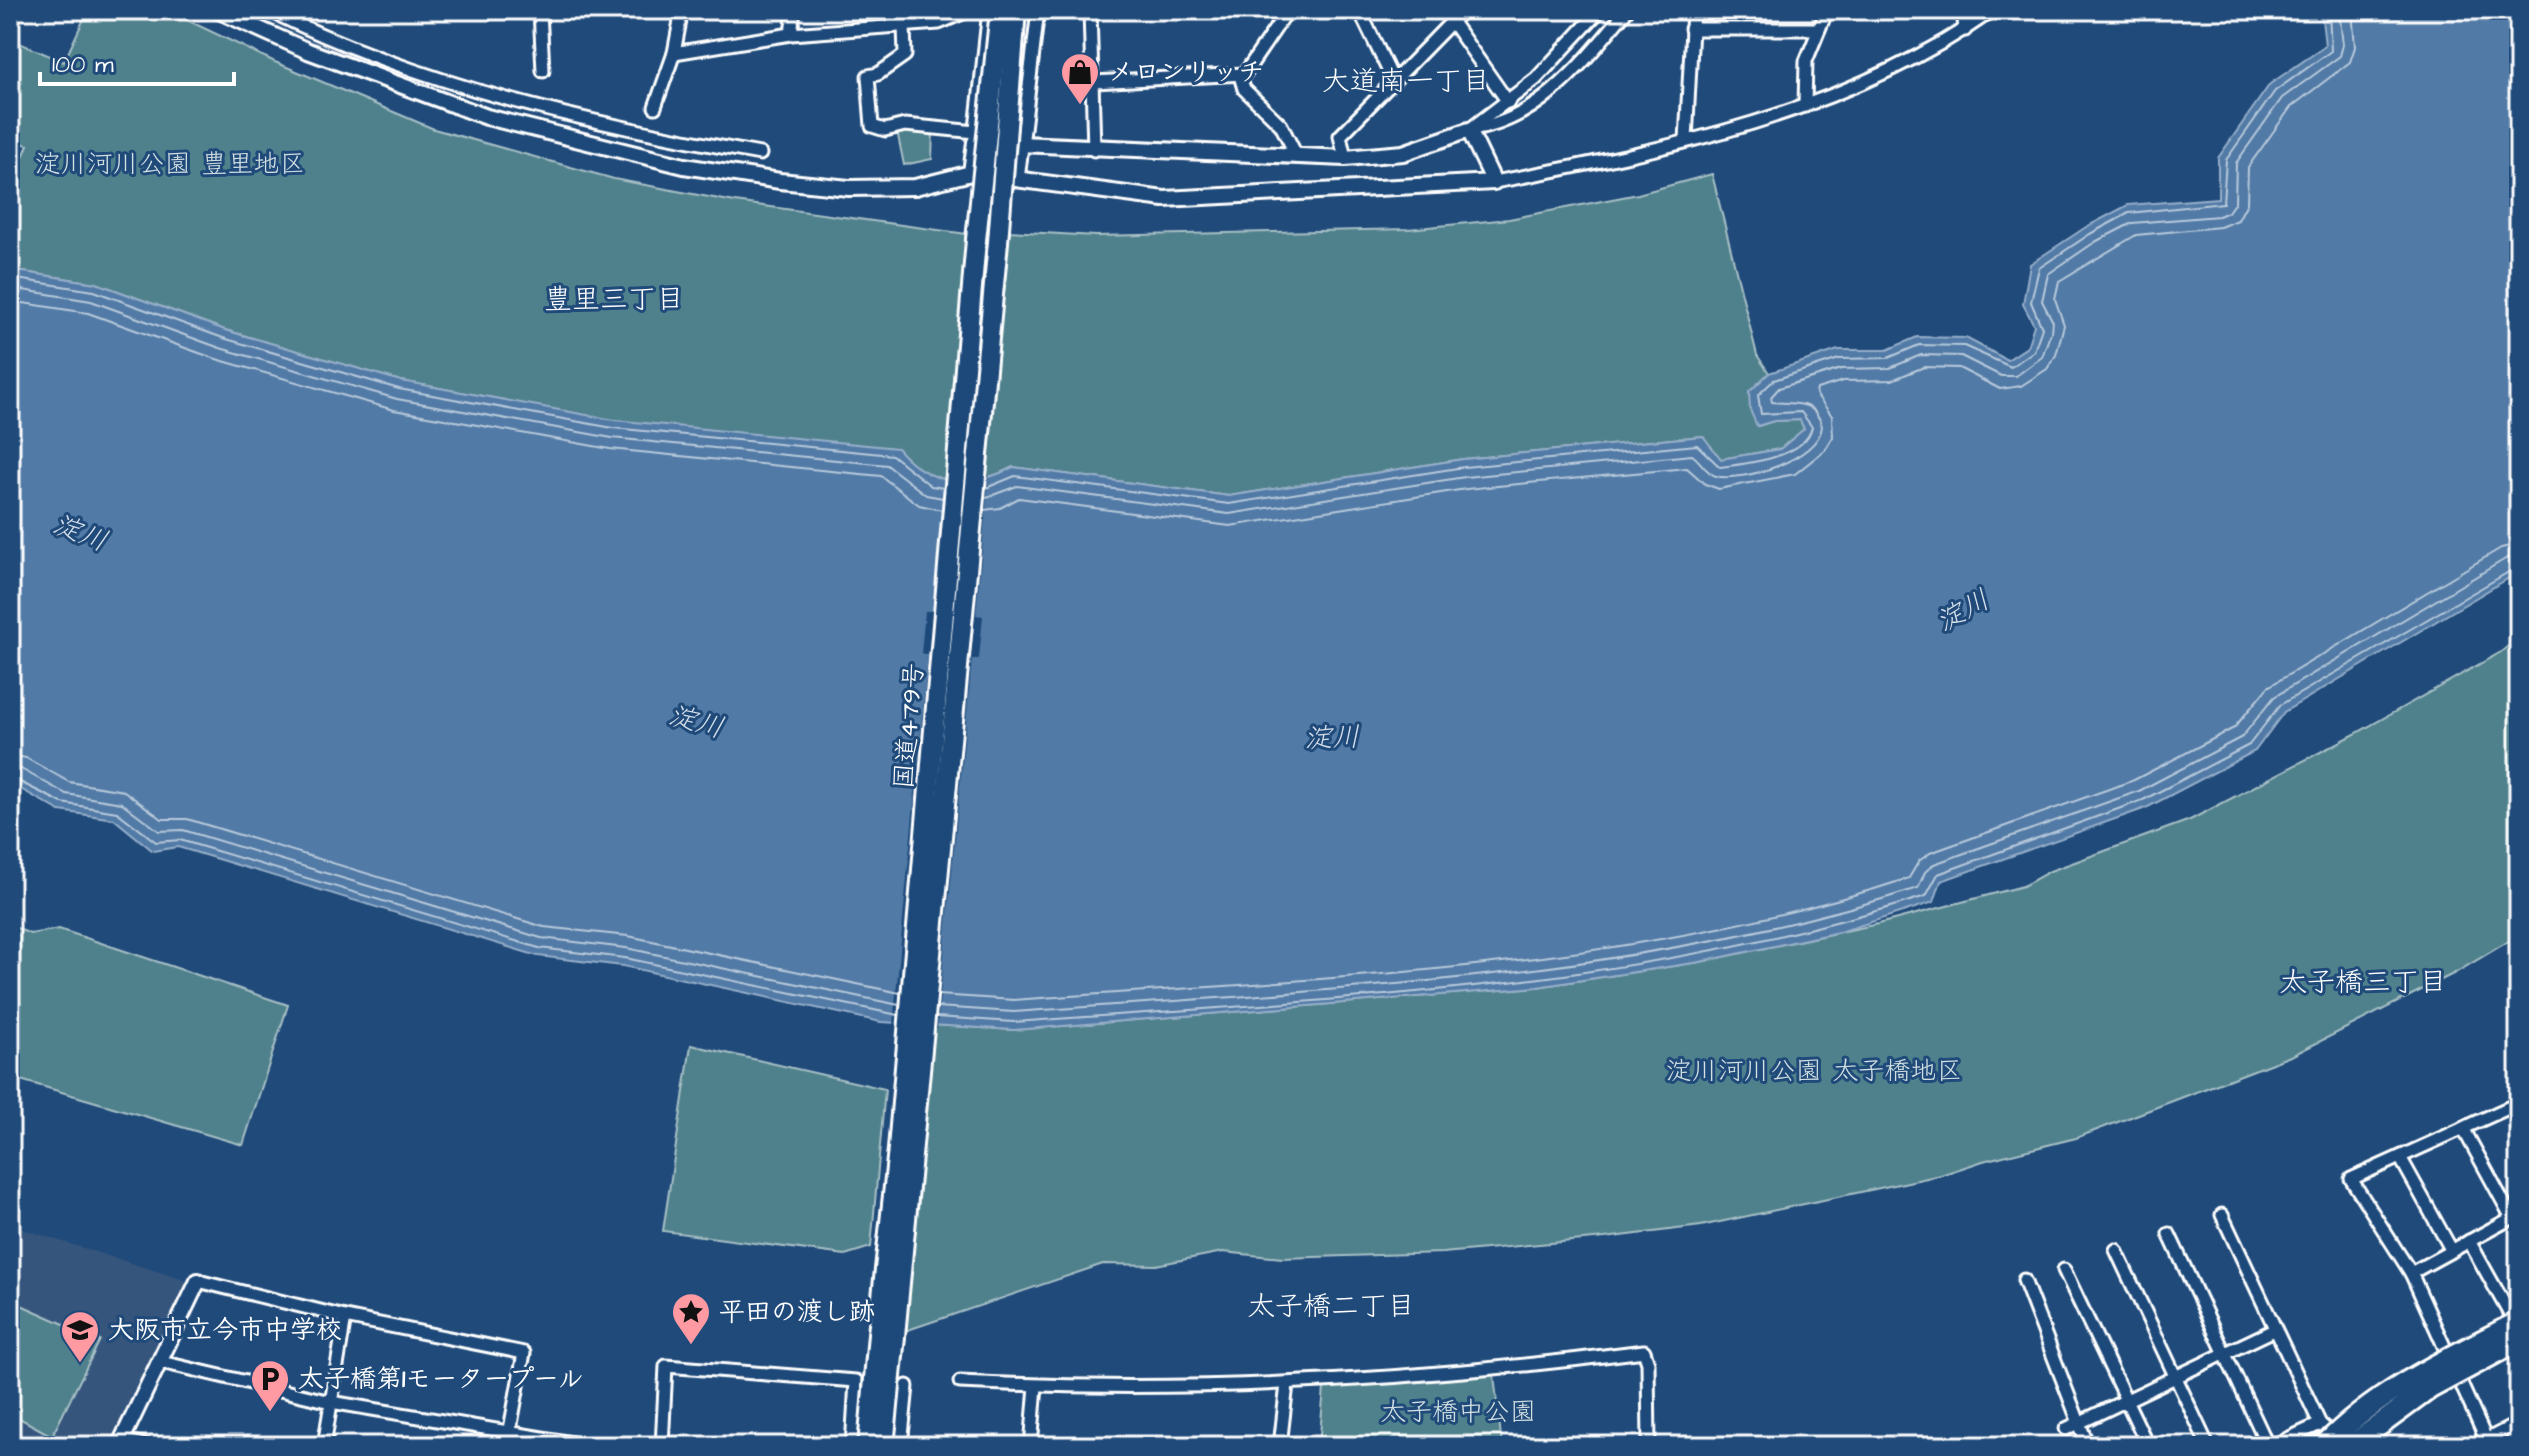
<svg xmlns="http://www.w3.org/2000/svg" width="2529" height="1456" font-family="'Architects Daughter','Klee One',sans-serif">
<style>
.built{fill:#34557d}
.green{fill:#50818c;stroke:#a8c0c6;stroke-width:2}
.water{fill:#517aa6;stroke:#97afca;stroke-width:2}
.pier{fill:#1f4a7a}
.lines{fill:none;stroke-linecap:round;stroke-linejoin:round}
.shore{stroke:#b9cadb;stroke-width:2}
.minor-casing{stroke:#fff;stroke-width:17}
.tertiary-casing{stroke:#fff;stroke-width:20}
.trunk-casing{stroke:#fff;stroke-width:24}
.minor{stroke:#1f4a7a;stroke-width:11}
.tertiary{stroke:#1f4a7a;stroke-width:14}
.trunk{stroke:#1f4a7a;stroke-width:18}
.trunk-bridge-casing{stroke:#fff;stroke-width:24;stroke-linecap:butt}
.motorway-bridge-casing{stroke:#fff;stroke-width:26;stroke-linecap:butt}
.trunk-bridge{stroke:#1f4a7a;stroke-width:18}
.motorway-bridge{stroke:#1f4a7a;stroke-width:20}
.labels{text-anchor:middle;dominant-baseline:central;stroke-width:6;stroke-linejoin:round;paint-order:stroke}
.poi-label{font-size:26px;font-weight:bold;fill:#fff;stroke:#1f4a7a;text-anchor:start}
.park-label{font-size:26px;fill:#d3e0e2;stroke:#1f4a7a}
.street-label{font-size:26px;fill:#fff;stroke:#1f4a7a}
.neighbourhood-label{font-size:28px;fill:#fff;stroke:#1f4a7a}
.water-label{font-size:28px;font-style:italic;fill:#d4dee9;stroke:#1f4a7a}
</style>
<rect width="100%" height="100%" fill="#1f4a7a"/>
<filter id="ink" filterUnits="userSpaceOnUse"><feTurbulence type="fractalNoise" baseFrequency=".0125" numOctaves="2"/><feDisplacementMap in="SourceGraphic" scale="16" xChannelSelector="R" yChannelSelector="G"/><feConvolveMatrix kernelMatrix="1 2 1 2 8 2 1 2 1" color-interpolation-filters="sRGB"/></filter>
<g filter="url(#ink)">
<polygon class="built" points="10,1225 191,1282 108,1446 10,1446"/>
<g class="green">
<polygon points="88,10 166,10 275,62 434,129 614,179 735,202 967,234 1008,231 1096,236 1408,229 1509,219 1638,194 1712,174 1757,355 1769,373 1750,392 1758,426 1774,421 1800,420 1804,429 1780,449 1721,459 1702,436 1463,459 1229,496 1013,467 990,479 935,480 401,381 225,330 96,283 10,270 10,188 28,145 10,140 10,39 64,62"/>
<polygon points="906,128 933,131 932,159 904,165 897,131"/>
<polygon points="2519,637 2519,935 2455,973 2293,1055 2076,1138 1983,1161 1941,1175 1701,1226 1605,1238 1443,1253 1282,1258 1223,1252 1156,1265 1103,1264 887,1337 917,1024 1014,1030 1537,987 1700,962 1878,924 2023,886 2050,871 2190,820 2355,734 2501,652"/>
<polygon points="10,925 30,934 59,929 288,1005 243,1145 10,1077"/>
<polygon points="691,1045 885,1089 871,1247 845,1255 663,1231"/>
<polygon points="10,1300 100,1340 52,1436 10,1413"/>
<polygon points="1494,1375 1502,1446 1319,1446 1324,1388"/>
</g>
<path class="water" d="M2321 10H2519V572L2284 712 2255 751 2146 808 1941 881 1934 902 1843 931 1700 962 1537 987 1014 1030 881 1022 623 966 538 956 178 847 153 851 114 819 60 811 10 783V270L96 283 225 330 401 381 614 420 897 448C929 486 970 490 1013 467L1229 496 1463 459 1703 436 1721 459 1780 449 1804 429 1800 420 1774 421 1757 426 1750 410 1749 392 1769 373 1838 350H1887L1917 337 1966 338 2007 360 2027 347 2034 325 2023 304 2030 264 2086 227 2128 205 2218 198V158L2270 84 2325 46Z"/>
<polygon class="pier" points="989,475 976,615 983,616 979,659 972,659 937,1029 886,1026 893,1025 928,655 921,653 925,611 932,611 945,476"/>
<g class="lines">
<g class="shore">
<polyline points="10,278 94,291 223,338 399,389 613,428 892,455 931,486 944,488"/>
<polyline points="10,288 91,301 220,348 397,399 612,438 887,465 926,495 943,498"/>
<polyline points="10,301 88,313 216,359 394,410 610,449 881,476 919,505 942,510"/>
<path d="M986 488 1015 476 1229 504 1464 467 1697 445 1720 467C1746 464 1805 458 1812 427L1801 412 1761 414 1758 395 1774 380 1839 359 1888 358 1919 345 1964 346 2011 367 2034 351 2042 328 2031 302 2039 268 2090 234 2129 213 2223 203 2226 160 2275 91 2331 51 2329 10"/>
<path d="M985 498 1017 486 1229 514 1465 477 1692 455C1701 461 1706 473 1716 476 1741 483 1820 459 1822 426 1814 398 1795 405 1772 402L1771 397 1779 388 1841 369 1890 368 1921 355 1961 356 2001 376H2016L2042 357 2051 332 2052 320 2042 301 2048 274 2095 242 2132 223 2219 216 2228 212 2235 202 2236 163 2282 98 2340 56 2343 45 2339 10"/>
<polyline points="984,510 1000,508 1019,498 1230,526 1466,489 1687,468 1705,484 1719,489 1795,474 1825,450 1833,437 1832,416 1816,394 1817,389 1843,381 1892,380 1924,367 1959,368 2000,389 2021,386 2047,369 2056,355 2064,325 2055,299 2059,281 2136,235 2220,227 2238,220 2247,203 2248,167 2291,107 2350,62 2355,47 2352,10"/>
<polyline points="10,755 26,758 69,782 124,791 162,819 187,819 544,927 628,936 900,993"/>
<polyline points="10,767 21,769 66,794 122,803 159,831 183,830 541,938 626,948 899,1005"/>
<polyline points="10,777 62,803 117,812 156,842 180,840 539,948 625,958 898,1015"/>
<path d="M938 995 1014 1000C1310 978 1625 972 1909 878L1919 861 1930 853 2134 780 2234 728 2268 687 2501 548 2519 544"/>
<path d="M937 1007 1014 1012C1317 990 1627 981 1918 888L1925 872 1934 864 2139 791 2242 737 2274 697 2507 558 2519 556"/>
<path d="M936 1017 1014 1022C1320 1000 1632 990 1926 896L1938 874 2143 800 2249 745 2280 705 2519 566"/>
</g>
<defs>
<g id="minor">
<path d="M268 10C424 87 591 124 760 154"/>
<polyline points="540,10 543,71"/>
<polyline points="682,10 674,53 791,34 939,23 970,10"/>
<polyline points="1090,10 1094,150"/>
<polyline points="1288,10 1241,79 1244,89 1281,125 1297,157"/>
<polyline points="1364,10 1364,20 1393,80"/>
<polyline points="1963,10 1965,30"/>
<polyline points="1452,22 1508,102"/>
<polyline points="904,26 905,55 878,74 868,76 872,126 885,130 905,125 976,132"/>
<polyline points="1691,29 1819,29"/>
<polyline points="791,34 794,10"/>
<polyline points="1094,82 1244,74"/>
<polyline points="1805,106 1806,61 1827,10"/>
<polyline points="655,107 674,53"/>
<path d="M1469 130C1538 123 1585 60 1627 10"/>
<polyline points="1469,130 1536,79 1600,10"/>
<polyline points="975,138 989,10"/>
<polyline points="1686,140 1693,10"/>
<polyline points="1345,158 1340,136 1463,10"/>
<polyline points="1018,180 1038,10"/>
<path d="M1494 182C1667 150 1847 113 1993 10"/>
<polyline points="2463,1128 2512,1218"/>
<polyline points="2400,1157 2452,1251"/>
<polyline points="2222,1215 2320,1424 2327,1430"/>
<polyline points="2169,1234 2268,1446"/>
<polyline points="2469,1241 2512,1318"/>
<polyline points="2116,1250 2208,1446"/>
<polyline points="2064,1270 2148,1446"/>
<polyline points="2411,1273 2519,1214"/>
<polyline points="2024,1280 2088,1446"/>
<polyline points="198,1281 345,1317 524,1353 507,1446"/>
<polyline points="161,1362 331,1402 590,1446"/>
<path d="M960 1382C1189 1394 1417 1381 1644 1351L1648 1363 1649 1446"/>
<polyline points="2066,1429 2274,1330"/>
<polyline points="123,1440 149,1446"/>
<polyline points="2486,1440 2519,1423"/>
<polyline points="324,1446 345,1317"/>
<polyline points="662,1446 666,1366 856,1381 852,1446"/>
<polyline points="901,1446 907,1386"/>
<polyline points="1031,1446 1036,1386"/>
<polyline points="1280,1446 1287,1384"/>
<polyline points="2272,1446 2320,1424"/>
<polyline points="2489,1446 2411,1273 2351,1179 2519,1103"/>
</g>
<g id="tertiary">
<polyline points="217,10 308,51 487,117 684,166 780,181 849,188 915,187 971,173 1164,199 1494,182 1469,130 1403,153 1345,158 975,142 971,173"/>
<polyline points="119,1446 198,1281"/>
</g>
<g id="trunk">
<polyline points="878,1334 898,1149 976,240"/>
<polyline points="895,1336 998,242"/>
</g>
</defs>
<use href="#minor" class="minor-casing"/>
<use href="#tertiary" class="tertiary-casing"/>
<use href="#trunk" class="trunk-casing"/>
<use href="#minor" class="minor"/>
<use href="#tertiary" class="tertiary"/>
<use href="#trunk" class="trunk"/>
<defs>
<g id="trunk-bridge">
<polyline points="976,240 1000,10"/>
<polyline points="998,242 1016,10"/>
<polyline points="868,1446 878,1334"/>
<polyline points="884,1446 895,1336"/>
</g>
<g id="motorway-bridge">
<path d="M2324 1446C2379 1390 2451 1357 2519 1322"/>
<polyline points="2351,1446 2430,1388 2519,1340"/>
</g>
</defs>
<use href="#trunk-bridge" class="trunk-bridge-casing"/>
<use href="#motorway-bridge" class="motorway-bridge-casing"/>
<use href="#trunk-bridge" class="trunk-bridge"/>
<use href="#motorway-bridge" class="motorway-bridge"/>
</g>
</g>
<defs>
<symbol id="shop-pin" viewBox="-11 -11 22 30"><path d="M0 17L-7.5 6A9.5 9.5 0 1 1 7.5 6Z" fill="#ff9aa2" stroke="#1f4a7a"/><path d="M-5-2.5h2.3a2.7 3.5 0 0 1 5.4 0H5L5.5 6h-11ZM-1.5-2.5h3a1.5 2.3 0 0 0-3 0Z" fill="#111"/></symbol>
<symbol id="sight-pin" viewBox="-11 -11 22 30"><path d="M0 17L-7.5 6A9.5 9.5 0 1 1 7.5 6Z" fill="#ff9aa2" stroke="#1f4a7a"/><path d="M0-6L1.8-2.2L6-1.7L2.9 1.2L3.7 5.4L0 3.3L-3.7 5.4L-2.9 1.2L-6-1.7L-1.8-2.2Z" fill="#111"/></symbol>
<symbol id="school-pin" viewBox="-11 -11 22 30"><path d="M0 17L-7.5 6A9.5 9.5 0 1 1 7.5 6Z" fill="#ff9aa2" stroke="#1f4a7a"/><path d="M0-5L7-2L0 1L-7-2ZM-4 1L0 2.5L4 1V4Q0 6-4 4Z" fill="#111"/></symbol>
<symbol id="parking-pin" viewBox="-11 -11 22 30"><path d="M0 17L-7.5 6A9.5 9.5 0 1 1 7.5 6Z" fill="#ff9aa2" stroke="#1f4a7a"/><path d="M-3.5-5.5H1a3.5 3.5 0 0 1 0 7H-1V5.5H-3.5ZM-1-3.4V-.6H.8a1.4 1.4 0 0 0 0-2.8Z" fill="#111"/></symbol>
</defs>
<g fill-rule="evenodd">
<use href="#shop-pin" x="1058" y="50" width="44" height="60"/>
<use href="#sight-pin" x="669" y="1290" width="44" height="60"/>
<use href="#school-pin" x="58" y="1308" width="44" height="60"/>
<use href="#parking-pin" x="248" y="1357" width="44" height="60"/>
</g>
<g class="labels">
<g class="poi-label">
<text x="1108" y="72">メロンリッチ</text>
<text x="719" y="1312">平田の渡し跡</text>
<text x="108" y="1330">大阪市立今市中学校</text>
<text x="298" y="1379">太子橋第1モータープール</text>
</g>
<g class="park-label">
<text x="170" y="164">淀川河川公園 豊里地区</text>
<text x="1814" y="1071">淀川河川公園 太子橋地区</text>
<text x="1458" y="1412">太子橋中公園</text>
</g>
<g class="street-label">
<text transform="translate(909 726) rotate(-85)">国道479号</text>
</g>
<g class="neighbourhood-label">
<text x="1406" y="81">大道南一丁目</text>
<text x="614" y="299">豊里三丁目</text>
<text x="2363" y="982">太子橋三丁目</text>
<text x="1331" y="1306">太子橋二丁目</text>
</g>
<g class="water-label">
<text transform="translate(80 533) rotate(21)">淀川</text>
<text transform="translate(1963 611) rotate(-29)">淀川</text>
<text transform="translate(696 722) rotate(15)">淀川</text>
<text transform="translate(1332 738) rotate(-2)">淀川</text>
</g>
</g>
<rect width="2529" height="1456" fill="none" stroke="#1f4a7a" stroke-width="40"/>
<rect x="20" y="20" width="2489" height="1416" fill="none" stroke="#fff" stroke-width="3" filter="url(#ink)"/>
<path d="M40 72v12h194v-12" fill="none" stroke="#ffffff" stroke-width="4"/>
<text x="52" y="72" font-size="24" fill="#ffffff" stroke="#1f4a7a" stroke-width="6" paint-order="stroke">100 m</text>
</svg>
